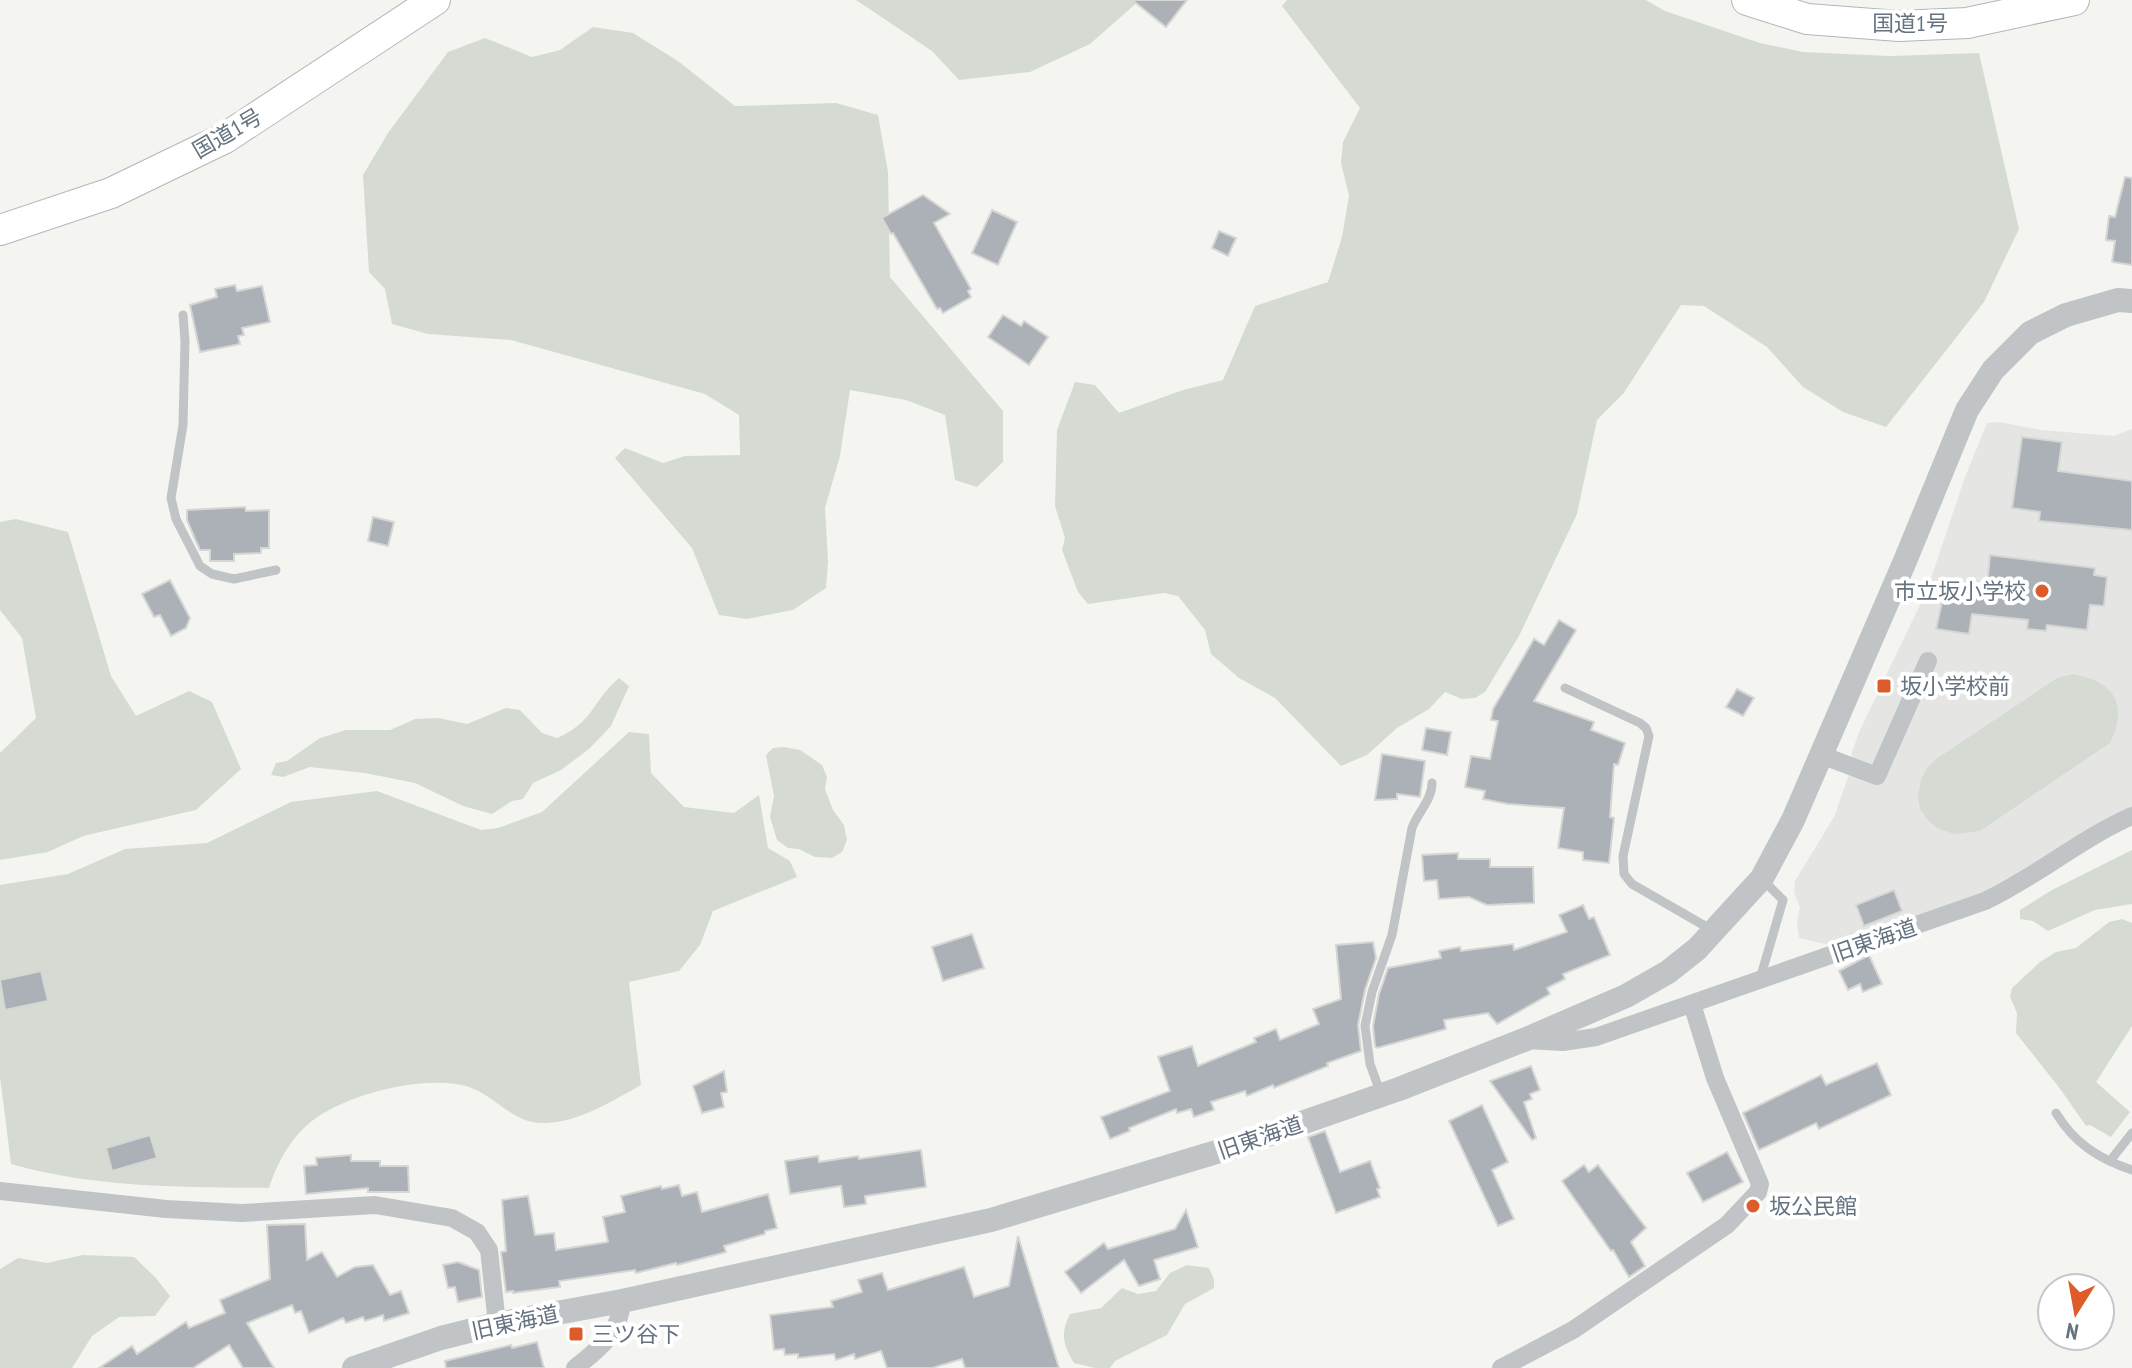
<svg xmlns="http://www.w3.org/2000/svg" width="2132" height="1368" font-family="'PT Sans Narrow','Noto Sans JP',sans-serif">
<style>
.built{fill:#e5e6e4}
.green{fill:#d5dbd2}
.building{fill:#abb1b7;stroke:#d6d6d4;stroke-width:2}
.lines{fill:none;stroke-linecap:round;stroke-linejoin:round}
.trunk-casing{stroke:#b3b6b9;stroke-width:32}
.service{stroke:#c0c4c7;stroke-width:9}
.minor{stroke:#c0c4c7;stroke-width:18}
.tertiary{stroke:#c0c4c7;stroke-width:24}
.trunk{stroke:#fff;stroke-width:30}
.poi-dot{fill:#dd5c29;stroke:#fff;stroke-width:3}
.labels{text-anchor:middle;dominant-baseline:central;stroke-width:8;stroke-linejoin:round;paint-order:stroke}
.street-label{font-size:22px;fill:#657381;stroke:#fff}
.poi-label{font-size:22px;fill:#657381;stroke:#fff;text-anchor:start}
</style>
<rect width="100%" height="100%" fill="#f4f5f1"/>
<polygon class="built" points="1999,422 2041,430 2114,436 2132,429 2132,812 2009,885 1838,947 1799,938 1797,921 1800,907 1794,892 1795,881 1834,817 1850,772 1852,752 1860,730 1927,590 1965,477 1987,423"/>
<g class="green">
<polygon points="856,0 1140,0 1090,44 1030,72 959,80 932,51"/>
<polygon points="1287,0 1646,0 1665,11 1760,43 1803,52 1890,56 1979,53 2019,229 1984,302 1886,427 1843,412 1803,387 1767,347 1704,306 1681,305 1623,394 1597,420 1577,514 1519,636 1485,692 1475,698 1462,699 1445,692 1429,709 1397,728 1367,755 1341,766 1275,698 1239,678 1211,654 1205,630 1178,596 1164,593 1088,604 1078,592 1062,550 1065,538 1055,506 1057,430 1075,382 1095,385 1119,413 1183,390 1223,380 1255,306 1328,282 1342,237 1349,196 1341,163 1343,142 1360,108 1282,6"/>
<polygon points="593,27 633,33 678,61 735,106 836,103 878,115 888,172 890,277 1003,411 1003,462 977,487 955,480 945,415 906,400 850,390 840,456 825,508 828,561 826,588 793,610 747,619 719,615 692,548 615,458 625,448 663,463 685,456 740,455 739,415 705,394 511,340 428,334 392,324 385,289 369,272 363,175 388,133 448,52 485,38 532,57 560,50"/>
<polygon points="16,519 68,532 111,676 136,716 189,691 212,702 241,769 196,810 83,836 48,852 0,860 0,753 36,718 22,638 0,610 0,522"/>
<path d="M2072 674C2114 681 2129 704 2110 743L1980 831 1954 834 1937 828 1927 819 1920 809 1918 796 1921 779 1927 768 1936 759 2057 678Z"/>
<path d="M619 678 629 686 611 726 589 749 561 770 533 783 523 799 512 801 492 814 463 806 415 783 365 773 310 767 283 777 271 775 276 763 287 761 320 738 346 730H390L415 719 438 718 467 724 506 708 520 710 542 733 557 738C594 722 592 701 619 678Z"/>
<path d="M629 732 649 734 651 773 684 807 734 813 759 795 768 848 790 861 797 877 713 911 700 945 679 971 629 982 641 1085C612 1101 580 1122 545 1123 514 1125 496 1096 469 1087 427 1074 352 1093 316 1118 292 1135 278 1161 269 1188 184 1187 94 1188 11 1164L0 1077V885L68 874 125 849 207 843 291 802 377 791 481 830 498 828 542 812Z"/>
<polygon points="784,747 800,750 822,765 827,777 825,789 833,810 844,825 847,840 842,852 832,858 815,857 799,849 788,848 777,840 770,817 774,796 766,755 773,748"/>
<polygon points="2132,850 2132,904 2095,910 2048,931 2033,921 2020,919 2020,910 2052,890"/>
<polygon points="2122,919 2132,923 2132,1026 2096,1082 2130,1112 2111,1137 2090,1125 2086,1126 2061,1090 2016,1033 2017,1013 2010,997 2012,988 2040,962 2056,952 2076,948 2109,922"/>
<polygon points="83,1255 134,1257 155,1277 170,1296 155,1316 119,1317 92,1336 72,1368 0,1368 0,1269 18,1258 47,1263"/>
<path d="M1187 1265 1209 1268 1214 1279V1288L1185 1304 1167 1335 1115 1361 1110 1368H1095L1074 1363C1063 1345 1060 1333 1070 1314L1101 1308 1122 1288 1138 1294 1156 1291 1170 1273Z"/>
</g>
<g class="building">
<polygon points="1132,0 1187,0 1166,27"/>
<polygon points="2125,177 2132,178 2132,265 2112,262 2115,241 2106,240 2109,216 2115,217"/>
<polygon points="923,195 950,214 934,223 971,289 968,291 971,297 943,313 940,308 937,309 893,233 891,234 882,218"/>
<polygon points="992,210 1017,222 998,265 972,253"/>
<polygon points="1219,231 1236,238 1228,256 1212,248"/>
<polygon points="235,285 237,291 262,286 270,322 242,328 244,335 238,336 240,344 200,352 190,305 217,297 215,289"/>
<polygon points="1003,315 1021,326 1024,321 1048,337 1029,365 988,337"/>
<polygon points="2022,437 2062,442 2058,471 2132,481 2132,530 2039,521 2040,512 2012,508"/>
<polygon points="245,507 246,511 269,510 269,548 261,548 261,553 234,554 234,561 210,561 210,550 200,550 195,539 187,520 187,510"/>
<polygon points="373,517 394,522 388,546 368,541"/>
<polygon points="1990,555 2095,568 2094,575 2107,577 2104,606 2090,605 2087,630 2047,625 2046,631 2027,629 2028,620 1972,614 1969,634 1936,629 1947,580 1987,586"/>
<polygon points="170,580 190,618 186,628 171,636 160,615 154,617 142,594"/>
<polygon points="1559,620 1576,630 1534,701 1594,722 1591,730 1625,743 1618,765 1614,764 1610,817 1614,818 1609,863 1583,860 1583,852 1558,848 1564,808 1508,804 1483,799 1485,791 1465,787 1471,756 1490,759 1498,721 1491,720 1493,709 1534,639 1544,645"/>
<polygon points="1737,689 1754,698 1743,716 1726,707"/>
<polygon points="1426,728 1451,732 1447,755 1422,750"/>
<polygon points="1382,754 1425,761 1420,797 1397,794 1397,799 1375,800"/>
<polygon points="1458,853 1458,859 1490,859 1490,867 1533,867 1534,903 1487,905 1469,897 1439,899 1437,880 1424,881 1422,855"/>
<polygon points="1894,890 1902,911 1864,926 1856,905"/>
<polygon points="1583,905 1589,919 1594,917 1610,955 1563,974 1565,979 1547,988 1550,994 1497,1024 1488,1013 1444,1020 1446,1029 1377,1048 1375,1046 1373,1026 1379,994 1388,968 1441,958 1439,951 1460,947 1461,951 1513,944 1514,950 1567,932 1559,915"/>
<polygon points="972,934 984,968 943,981 932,947"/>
<polygon points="1373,942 1376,958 1365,990 1358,1025 1361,1051 1327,1063 1328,1066 1274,1088 1273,1085 1247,1096 1245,1091 1211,1102 1214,1110 1194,1117 1191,1109 1177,1113 1176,1109 1129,1128 1130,1131 1110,1139 1101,1117 1170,1091 1158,1057 1192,1046 1198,1066 1256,1042 1254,1038 1276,1029 1280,1040 1319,1024 1313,1009 1341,999 1336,945"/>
<polygon points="1869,955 1882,984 1863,992 1860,984 1848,990 1839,971"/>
<polygon points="41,971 48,1001 5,1010 0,980"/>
<polygon points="1877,1063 1891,1095 1819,1129 1816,1123 1759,1150 1743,1113 1821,1075 1826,1085"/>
<polygon points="1531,1066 1540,1090 1530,1094 1532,1099 1524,1102 1536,1138 1532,1140 1490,1081"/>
<polygon points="724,1071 727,1092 721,1093 724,1107 702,1113 693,1086"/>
<polygon points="1482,1105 1508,1162 1492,1170 1514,1219 1498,1226 1449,1121"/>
<polygon points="1325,1131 1340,1172 1370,1161 1380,1188 1377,1189 1380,1197 1336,1213 1308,1137"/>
<polygon points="150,1135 157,1158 112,1171 106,1148"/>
<polygon points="921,1150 926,1187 865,1196 866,1204 844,1207 841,1186 790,1194 785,1161 818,1156 819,1162 858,1156 859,1159"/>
<polygon points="1727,1152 1743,1182 1703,1202 1687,1173"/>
<polygon points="351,1155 351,1161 380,1161 380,1166 408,1166 409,1192 368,1192 368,1188 306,1194 304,1166 317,1165 316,1158"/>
<polygon points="1584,1165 1589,1172 1598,1165 1646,1228 1631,1242 1645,1266 1629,1277 1613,1250 1611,1251 1562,1181"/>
<polygon points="679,1185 682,1196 697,1192 702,1212 768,1194 777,1228 765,1231 765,1234 724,1246 726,1252 677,1265 676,1263 636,1273 635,1270 559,1281 560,1287 513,1293 513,1291 506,1292 501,1252 506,1251 502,1200 528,1196 535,1235 554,1233 556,1250 608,1242 603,1217 625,1212 621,1196 661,1186 662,1189"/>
<polygon points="1186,1210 1198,1247 1154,1260 1160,1279 1139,1286 1124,1260 1081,1293 1065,1272 1104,1243 1108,1249 1175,1229"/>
<polygon points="305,1224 307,1260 322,1252 337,1277 355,1267 373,1265 390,1295 401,1291 409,1313 384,1321 383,1315 365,1321 363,1317 346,1323 343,1318 309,1333 301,1311 295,1313 292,1305 247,1323 274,1368 243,1368 229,1345 193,1368 99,1368 132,1346 137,1354 186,1322 189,1328 225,1313 220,1300 270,1279 267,1225"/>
<polygon points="1018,1236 1059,1368 965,1368 962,1359 932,1368 887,1368 881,1351 855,1359 854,1354 836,1360 834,1354 798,1358 798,1354 785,1355 784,1349 774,1350 770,1315 833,1307 831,1301 862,1292 858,1280 882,1273 888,1290 964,1267 974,1297 1009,1286"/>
<polygon points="458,1262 479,1270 482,1297 458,1302 455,1287 448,1288 443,1265"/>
<polygon points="537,1342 544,1368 446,1368 445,1361 511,1345 512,1348"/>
</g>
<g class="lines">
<defs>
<g id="trunk">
<polyline points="1747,0 1807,19 1899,26 1967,23 2074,0"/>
<polyline points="0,230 111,193 225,138 435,0"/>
</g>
</defs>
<use href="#trunk" class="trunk-casing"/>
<g class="service">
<polyline points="183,315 185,341 183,425 171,498 176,519 200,566 212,574 234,579 276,570"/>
<polyline points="1565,688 1640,723 1646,728 1649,736 1623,856 1624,874 1632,884 1712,930"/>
<polyline points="1760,979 1783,900 1764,881"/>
<path d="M1381 1094 1370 1064 1365 1026 1372 992 1392 935 1412 828C1418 812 1432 800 1432 783"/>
<path d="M2056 1113C2074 1143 2099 1159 2132 1170"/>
<polyline points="2110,1161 2132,1133"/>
</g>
<g class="minor">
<polyline points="1821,755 1877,776 1928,661"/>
<path d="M1527 1040 1563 1042 1596 1037 1985 901C2036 877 2080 839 2132 816"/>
<polyline points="0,1191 166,1209 242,1213 375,1205 452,1218 477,1232 489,1250 497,1324"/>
<path d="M575 1368C599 1349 620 1333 622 1301"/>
<polyline points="1501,1368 1573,1330 1727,1225 1758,1192 1760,1184 1715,1078 1692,1004"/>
</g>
<polyline class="tertiary" points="354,1368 441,1338 497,1324 622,1301 991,1220 1233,1147 1399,1089 1524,1040 1626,996 1668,972 1697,949 1762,878 1793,820 1905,561 1967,410 1993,370 2030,333 2066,315 2118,300 2132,301"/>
<use href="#trunk" class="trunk"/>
</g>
<g class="poi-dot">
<circle cx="2042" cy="591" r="8"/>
<rect x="1876" y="678" width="16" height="16" rx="4"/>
<circle cx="1753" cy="1206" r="8"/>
<rect x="568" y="1326" width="16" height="16" rx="4"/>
</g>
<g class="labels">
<g class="street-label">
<text x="1910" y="23">国道1号</text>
<text transform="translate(227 133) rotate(-30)">国道1号</text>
<text transform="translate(1874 940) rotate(-19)">旧東海道</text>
<text transform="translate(1260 1137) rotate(-19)">旧東海道</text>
<text transform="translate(515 1322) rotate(-12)">旧東海道</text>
</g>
<g class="poi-label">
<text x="2026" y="591" text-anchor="end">市立坂小学校</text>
<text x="1900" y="686">坂小学校前</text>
<text x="1769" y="1206">坂公民館</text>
<text x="592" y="1334">三ツ谷下</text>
</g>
</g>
<g transform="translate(2076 1312) rotate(191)"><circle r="38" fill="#ffffff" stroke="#c1c7cd" stroke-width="2"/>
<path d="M0-6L14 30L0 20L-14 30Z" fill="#dd5c29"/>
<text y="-12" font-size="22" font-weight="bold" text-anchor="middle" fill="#657381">N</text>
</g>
</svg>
